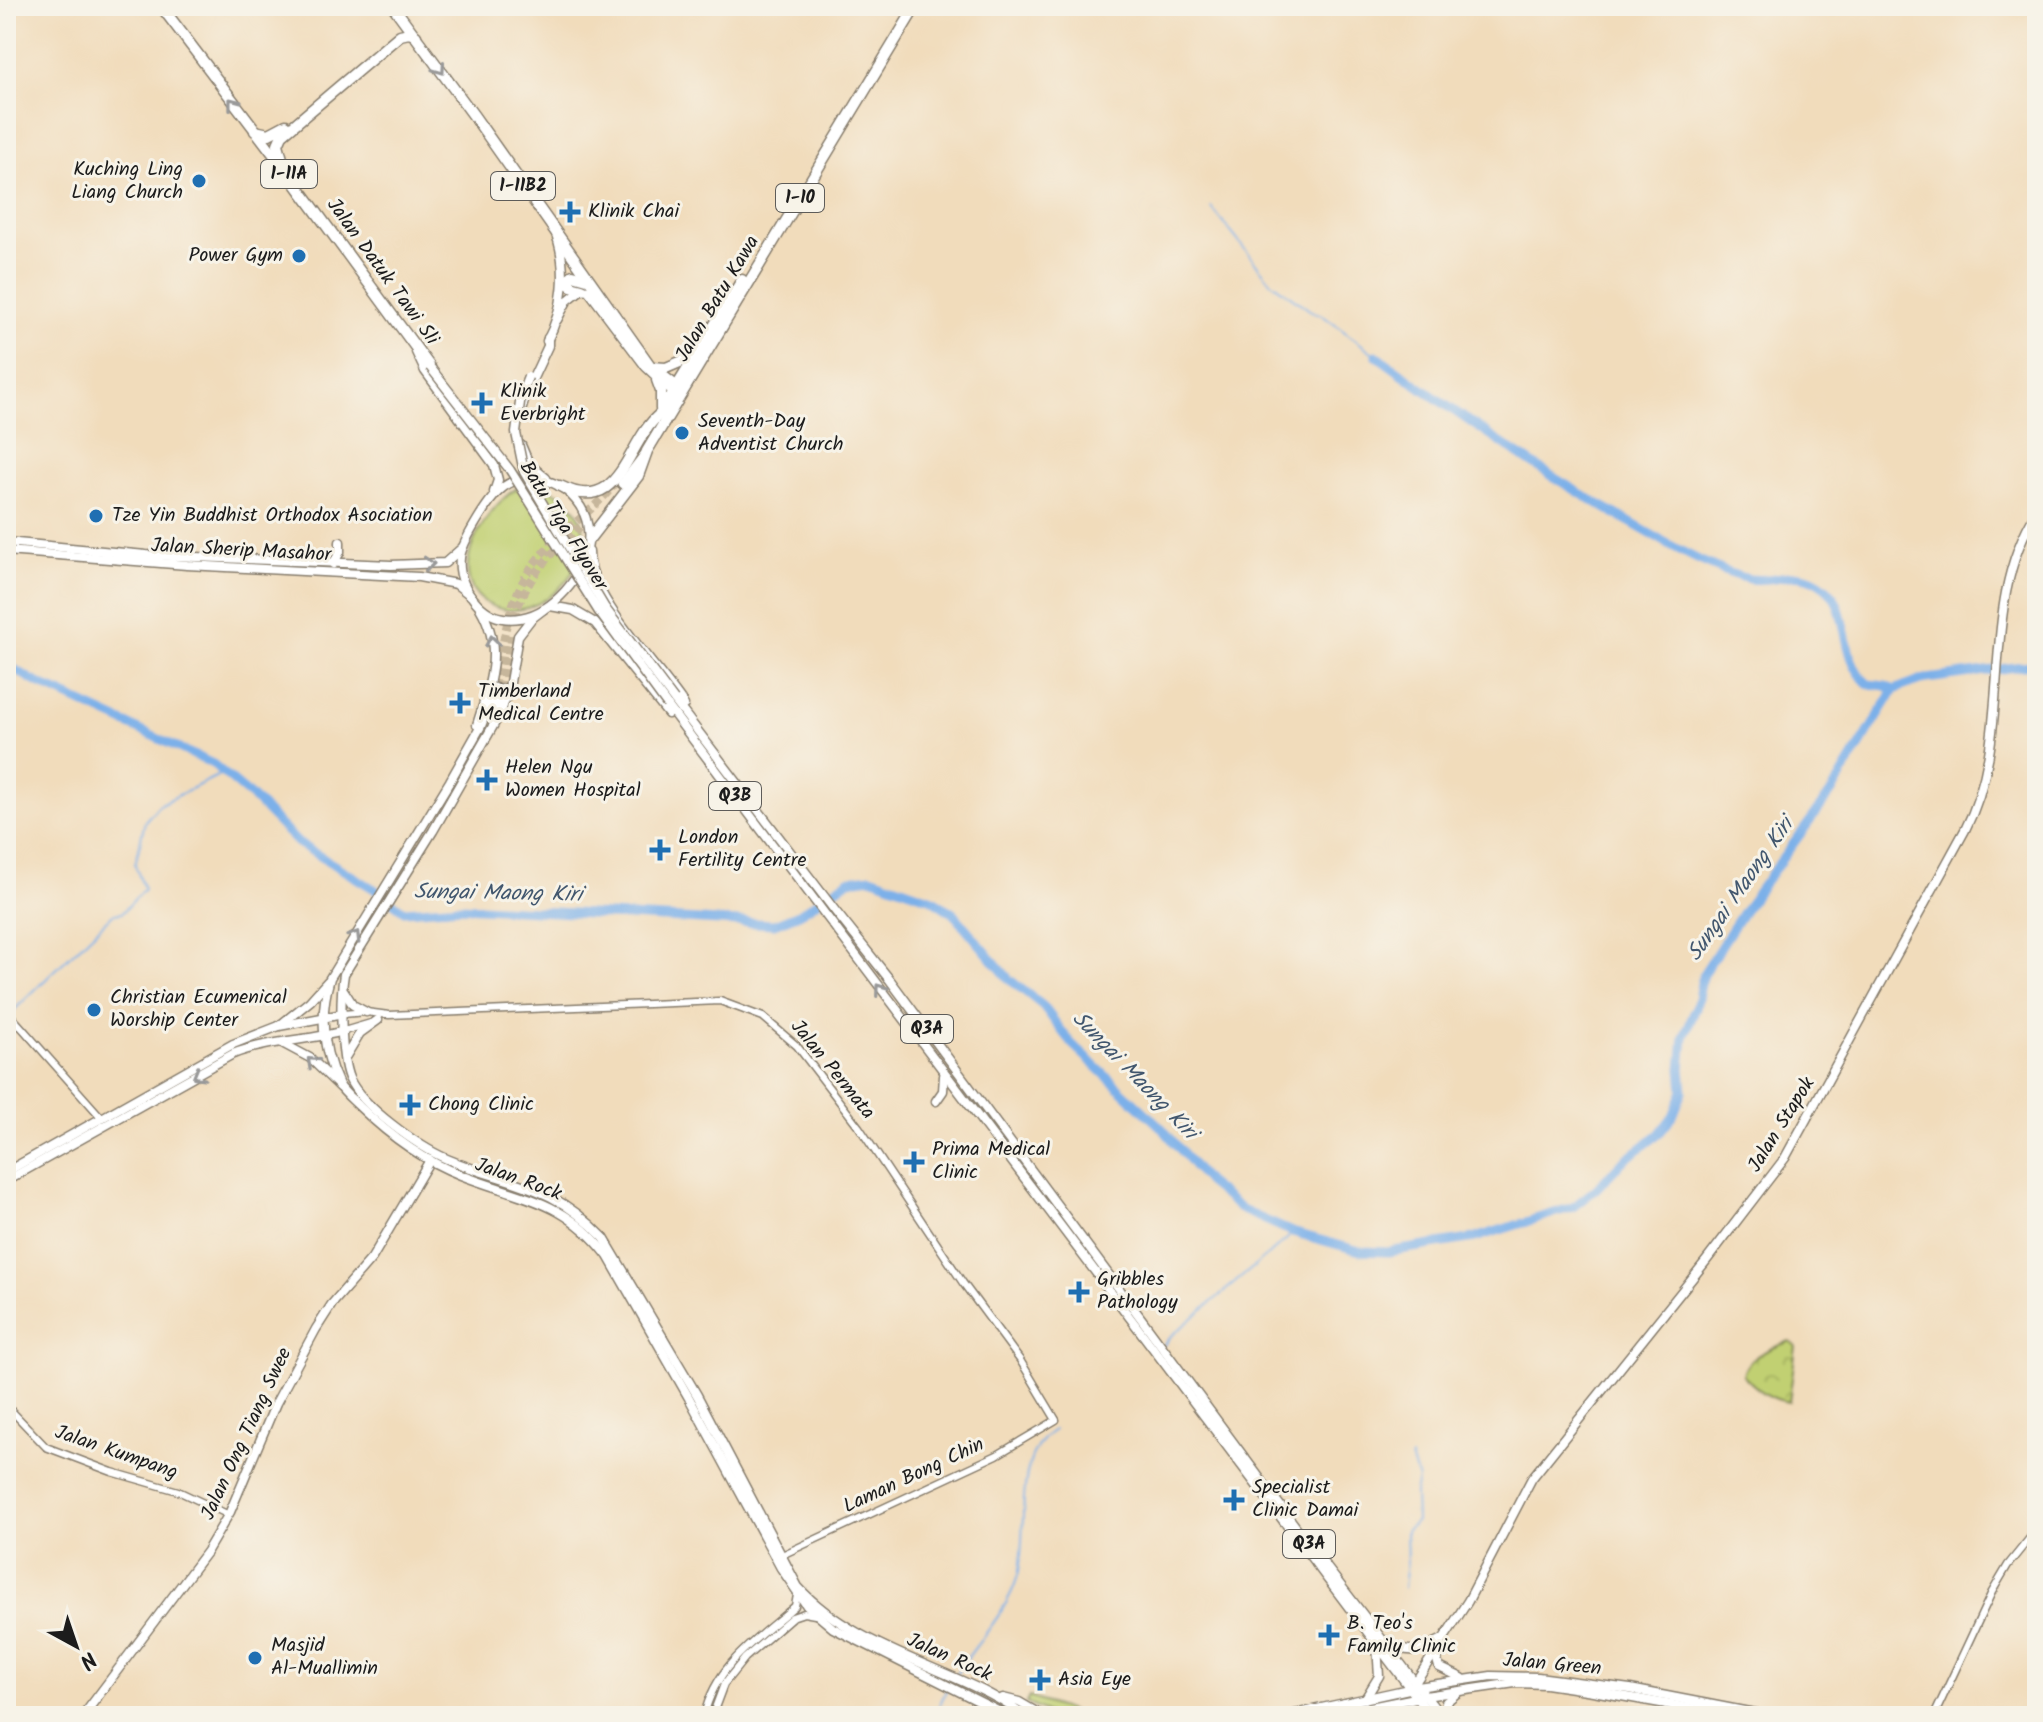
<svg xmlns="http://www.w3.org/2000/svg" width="2043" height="1722" font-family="Kalam,sans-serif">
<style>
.grass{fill:#c1d072;stroke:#6e7647;stroke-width:2}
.park{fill:url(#park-crowns);stroke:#6e7647;stroke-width:2}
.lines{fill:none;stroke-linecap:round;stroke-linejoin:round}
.stream{stroke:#7cb0e9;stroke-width:2}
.river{stroke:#7cb0e9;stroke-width:9}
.major-tunnel{stroke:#c6b69b;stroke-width:8;stroke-dasharray:8 4;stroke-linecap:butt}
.minor-casing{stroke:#867c6c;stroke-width:9}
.major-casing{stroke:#867c6c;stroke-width:11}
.highway-casing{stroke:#867c6c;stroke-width:13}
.minor{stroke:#fff;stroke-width:6}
.major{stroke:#fff;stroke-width:8}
.highway{stroke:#fff;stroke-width:10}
.major-bridge-casing{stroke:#867c6c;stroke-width:11;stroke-linecap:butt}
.major-bridge{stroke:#fff;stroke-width:8}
.oneway{stroke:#999}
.poi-dot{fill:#1f6fb2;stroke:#f7f3e8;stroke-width:3}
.labels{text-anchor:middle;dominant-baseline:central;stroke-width:6;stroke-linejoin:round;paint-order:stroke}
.shield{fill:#f7f3e8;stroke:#5e5c59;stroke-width:2}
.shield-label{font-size:18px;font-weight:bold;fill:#1c1c1c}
.poi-label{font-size:20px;fill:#1c1c1c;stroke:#f7f3e8;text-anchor:start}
.street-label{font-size:20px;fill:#1c1c1c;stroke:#f7f3e8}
.water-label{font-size:22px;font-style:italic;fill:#42576e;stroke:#f7f3e8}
</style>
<defs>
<pattern id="park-crowns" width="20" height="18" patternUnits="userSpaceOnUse" patternTransform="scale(2)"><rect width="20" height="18" fill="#c1d072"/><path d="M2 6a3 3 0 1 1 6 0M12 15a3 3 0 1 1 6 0" fill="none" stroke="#a5b262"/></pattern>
</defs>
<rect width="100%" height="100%" fill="#f7f3e8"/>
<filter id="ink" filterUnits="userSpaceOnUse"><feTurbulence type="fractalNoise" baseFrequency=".0125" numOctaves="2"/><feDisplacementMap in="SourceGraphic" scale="16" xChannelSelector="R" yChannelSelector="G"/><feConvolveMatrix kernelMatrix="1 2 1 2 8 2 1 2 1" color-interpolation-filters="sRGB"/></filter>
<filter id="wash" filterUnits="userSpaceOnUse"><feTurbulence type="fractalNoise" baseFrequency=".006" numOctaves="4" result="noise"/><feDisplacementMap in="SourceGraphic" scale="32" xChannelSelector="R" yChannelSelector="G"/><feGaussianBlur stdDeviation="1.8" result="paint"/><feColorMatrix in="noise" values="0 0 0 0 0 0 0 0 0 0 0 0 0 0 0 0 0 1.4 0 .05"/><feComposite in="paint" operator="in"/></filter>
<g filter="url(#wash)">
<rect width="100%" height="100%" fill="#f1dcbb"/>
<g class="grass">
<path d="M523 485C544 485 558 490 572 505 613 551 540 633 488 604 440 576 488 501 523 485Z"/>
<polygon points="1029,1697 1082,1715 1102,1716 1053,1716 1026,1703"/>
<polygon points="1416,1703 1425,1716 1346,1715"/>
</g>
<path class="park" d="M1790 1341 1796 1346 1789 1402C1769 1399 1757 1389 1743 1375 1747 1355 1773 1348 1790 1341Z"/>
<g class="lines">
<g class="stream">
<polyline points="1211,207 1271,282 1311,311 1322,315 1376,355"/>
<polyline points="6,1018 113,914 122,913 144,889 135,865 145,821 159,805 223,773"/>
<polyline points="1163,1346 1170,1337 1287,1239 1292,1232"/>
<polyline points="1404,1588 1407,1562 1406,1531 1416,1521 1415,1493 1418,1480 1411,1458"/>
<path d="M955 1676C975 1644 1008 1612 1018 1575 1029 1531 1011 1456 1054 1430"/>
<polyline points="935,1716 947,1688"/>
</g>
<g class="river">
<path d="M1376 355C1453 411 1531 466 1614 513 1642 529 1670 546 1699 560 1714 567 1733 576 1750 579 1781 583 1796 564 1825 587 1851 607 1838 657 1868 684L1886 686 1894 690"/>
<polyline points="6,664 34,681 213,764 252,797 298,843 376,890 404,911 462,907 774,924 799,914 849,880 871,877 930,898 953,913 1009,979 1043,1006 1071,1043 1163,1129 1207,1182 1242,1210 1292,1232 1360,1251 1388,1252 1475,1238 1573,1207 1596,1189 1622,1162 1659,1134 1673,1116 1683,1091 1681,1069 1684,1037 1696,1008 1703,974 1743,912 1833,790 1894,690 1920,680 2037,664"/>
</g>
</g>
</g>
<g filter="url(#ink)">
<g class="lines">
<g class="major-tunnel">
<path d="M514 618C528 576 548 555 580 527"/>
<path d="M495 688C503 641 508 593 540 556 563 529 594 511 616 483"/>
<polyline points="502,689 510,635"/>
</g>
<defs>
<g id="minor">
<polyline points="6,1010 101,1117"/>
<polyline points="343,1014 366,1012 389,1015 720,1001 763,1017 797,1046 859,1127 963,1283 1020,1360 1056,1420 997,1455 782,1555"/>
<polyline points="344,1031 371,1023"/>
<polyline points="6,1405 46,1447 112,1472 178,1491 229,1515"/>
<path d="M704 1716C716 1664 757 1639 795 1606L797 1595"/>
<polyline points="712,1716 724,1684 745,1658 792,1617 804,1613 815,1615"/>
<polyline points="1934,1716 1992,1592 2008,1565 2037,1529"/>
</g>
<g id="major">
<polyline points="557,320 567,301 582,289 588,290 646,367 673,392 677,391"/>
<path d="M547 341C564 309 568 269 556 234"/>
<polyline points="416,352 425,371 494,465 498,480 494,492"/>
<polyline points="522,408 527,391 548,346 548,338"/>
<polyline points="521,445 529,464 546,478"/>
<path d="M521 479C541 478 557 481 571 495 629 552 528 659 477 603 466 591 458 575 460 558 461 544 488 500 500 490 506 484 513 481 521 479Z"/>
<polyline points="622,484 644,455"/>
<polyline points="6,542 146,555 391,565 445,563 463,547"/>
<polyline points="6,551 187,565 419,577 456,584 470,595"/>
<path d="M589 552C589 599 658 665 684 705"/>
<polyline points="333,564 340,552 340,542"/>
<polyline points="550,606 573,610 595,623 668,714"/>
<path d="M544 609 531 619 518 636 509 688 501 712 433 831 344 974C340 998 340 1056 349 1078 361 1106 419 1147 447 1159 514 1187 549 1181 604 1238L697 1395 798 1587C839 1632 899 1653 953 1677 978 1688 1002 1699 1024 1716"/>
<path d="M495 688 481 726 450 781 330 978C319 1015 322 1050 339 1085 344 1093 353 1100 360 1107 390 1136 422 1160 461 1175 522 1199 564 1199 608 1256L689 1398 781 1568 807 1606 833 1628 1008 1716"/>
<polyline points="674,700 836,912 890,980 1304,1538 1441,1716"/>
<polyline points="667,705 1431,1716"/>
<polyline points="492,718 502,689"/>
<path d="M477 725C490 683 504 648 480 608"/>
<polyline points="344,991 353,1005 366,1012"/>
<polyline points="279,1026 310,1001 328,981"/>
<polyline points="282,1043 310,1058 340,1087"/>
<polyline points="346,1056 360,1033 378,1020"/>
<polyline points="936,1101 943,1091 944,1076"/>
<polyline points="6,1172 233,1044 279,1026 343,1014"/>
<path d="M6 1181 233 1054C269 1040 307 1041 344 1031"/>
<path d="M1386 1641C1410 1656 1419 1651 1443 1639"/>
<polyline points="1440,1651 1437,1660 1439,1667 1462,1678"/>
<path d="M1411 1689 1468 1601 1532 1478 1706 1261 1785 1158 1965 830C2017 729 1975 609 2037 511"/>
<polyline points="1003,1698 1019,1702 1043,1716"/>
<polyline points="1365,1699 1379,1676 1377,1645"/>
<polyline points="83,1716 207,1551 230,1512 276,1403 316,1329 332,1304 372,1258 430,1160"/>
<polyline points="1285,1716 1418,1687 1491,1676 1538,1677 1630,1689 1770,1716"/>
<polyline points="1326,1716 1425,1696 1515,1683 1546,1684 1593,1691 1734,1716"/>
<polyline points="1446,1716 1446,1702 1457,1693"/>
</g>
<g id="highway">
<polyline points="161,6 285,169 430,367"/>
<polyline points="393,6 474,116 651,367 676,386"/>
<polyline points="255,131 269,134 286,125"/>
<polyline points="282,159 278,144 282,135 400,35 409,33 416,36"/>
<polyline points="582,289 571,286 568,279 573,275 587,279"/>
<polyline points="651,367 666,368 694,356"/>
<polyline points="657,380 661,391 661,409"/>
<path d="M560 486C622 517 625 443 660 414L742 280"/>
<polyline points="590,538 638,476 647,451 916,6"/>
</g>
</defs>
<use href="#minor" class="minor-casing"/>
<use href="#major" class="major-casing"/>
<use href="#highway" class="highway-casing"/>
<use href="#minor" class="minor"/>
<use href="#major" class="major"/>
<use href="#highway" class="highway"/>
<defs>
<g id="major-bridge">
<polyline points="430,367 510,470 599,612 667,705"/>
<polyline points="528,377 521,395 516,433 524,472 605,608 674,700"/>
</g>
</defs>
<use href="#major-bridge" class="major-bridge-casing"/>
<use href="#major-bridge" class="major-bridge"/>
</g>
<defs><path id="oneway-chevron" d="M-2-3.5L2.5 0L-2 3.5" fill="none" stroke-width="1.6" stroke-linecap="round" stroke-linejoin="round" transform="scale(2)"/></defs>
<g class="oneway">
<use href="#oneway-chevron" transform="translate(440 69) rotate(55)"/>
<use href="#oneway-chevron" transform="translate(233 103) rotate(-128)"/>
<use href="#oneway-chevron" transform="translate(429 564) rotate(-4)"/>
<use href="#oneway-chevron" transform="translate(492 641) rotate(-98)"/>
<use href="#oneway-chevron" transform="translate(355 936) rotate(-58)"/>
<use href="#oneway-chevron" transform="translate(880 989) rotate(-126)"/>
<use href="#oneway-chevron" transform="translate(312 1062) rotate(-137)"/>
<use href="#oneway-chevron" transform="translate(198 1075) rotate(150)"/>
</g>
</g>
<g class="poi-dot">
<circle cx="199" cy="181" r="8"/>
<path d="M566 200h8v8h8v8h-8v8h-8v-8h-8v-8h8z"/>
<circle cx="299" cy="256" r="8"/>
<path d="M478 391h8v8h8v8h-8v8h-8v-8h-8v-8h8z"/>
<circle cx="682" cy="433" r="8"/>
<circle cx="96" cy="516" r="8"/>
<path d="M456 691h8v8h8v8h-8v8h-8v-8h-8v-8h8z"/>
<path d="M483 768h8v8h8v8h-8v8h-8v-8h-8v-8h8z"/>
<path d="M656 838h8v8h8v8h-8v8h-8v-8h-8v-8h8z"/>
<circle cx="94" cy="1010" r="8"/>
<path d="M406 1093h8v8h8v8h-8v8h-8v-8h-8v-8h8z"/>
<path d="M910 1150h8v8h8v8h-8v8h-8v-8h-8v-8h8z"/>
<path d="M1075 1280h8v8h8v8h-8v8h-8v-8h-8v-8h8z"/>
<path d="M1230 1488h8v8h8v8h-8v8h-8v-8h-8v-8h8z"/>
<path d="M1325 1623h8v8h8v8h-8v8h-8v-8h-8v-8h8z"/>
<circle cx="255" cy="1658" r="8"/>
<path d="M1036 1668h8v8h8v8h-8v8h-8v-8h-8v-8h8z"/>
</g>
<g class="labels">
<g class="shield">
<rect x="261" y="160" width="56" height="28" rx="6"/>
<rect x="491" y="172" width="64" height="28" rx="6"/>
<rect x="776" y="184" width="48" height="28" rx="6"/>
<rect x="709" y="782" width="52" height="28" rx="6"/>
<rect x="901" y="1015" width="52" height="28" rx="6"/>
<rect x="1283" y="1530" width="52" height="28" rx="6"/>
</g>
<g class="shield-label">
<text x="289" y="174">1-11A</text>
<text x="523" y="186">1-11B2</text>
<text x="800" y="198">1-10</text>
<text x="735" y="796">Q3B</text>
<text x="927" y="1029">Q3A</text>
<text x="1309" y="1544">Q3A</text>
</g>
<g class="poi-label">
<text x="183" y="170" text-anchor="end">Kuching Ling<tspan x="183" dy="23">Liang Church</tspan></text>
<text x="588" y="212">Klinik Chai</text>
<text x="283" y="256" text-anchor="end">Power Gym</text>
<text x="500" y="392">Klinik<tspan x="500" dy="23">Everbright</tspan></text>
<text x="698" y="422">Seventh-Day<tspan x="698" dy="23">Adventist Church</tspan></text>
<text x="112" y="516">Tze Yin Buddhist Orthodox Asociation</text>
<text x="478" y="692">Timberland<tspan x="478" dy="23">Medical Centre</tspan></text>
<text x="505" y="768">Helen Ngu<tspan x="505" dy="23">Women Hospital</tspan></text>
<text x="678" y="838">London<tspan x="678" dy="23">Fertility Centre</tspan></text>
<text x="110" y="998">Christian Ecumenical<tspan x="110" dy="23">Worship Center</tspan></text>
<text x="428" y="1105">Chong Clinic</text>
<text x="932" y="1150">Prima Medical<tspan x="932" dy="23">Clinic</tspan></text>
<text x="1097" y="1280">Gribbles<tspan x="1097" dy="23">Pathology</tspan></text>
<text x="1252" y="1488">Specialist<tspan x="1252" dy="23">Clinic Damai</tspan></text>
<text x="1347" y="1624">B. Teo's<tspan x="1347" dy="23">Family Clinic</tspan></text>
<text x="271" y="1646">Masjid<tspan x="271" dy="23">Al-Muallimin</tspan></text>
<text x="1058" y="1680">Asia Eye</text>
</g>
<g class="street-label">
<text transform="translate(382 272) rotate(54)">Jalan Datuk Tawi Sli</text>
<text transform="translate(718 299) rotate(-59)">Jalan Batu Kawa</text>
<text transform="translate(563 526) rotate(58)">Batu Tiga Flyover</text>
<text transform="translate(241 551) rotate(3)">Jalan Sherip Masahor</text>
<text transform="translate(832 1070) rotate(51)">Jalan Permata</text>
<text transform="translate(1782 1125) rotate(-58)">Jalan Stapok</text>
<text transform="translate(518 1180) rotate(20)">Jalan Rock</text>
<text transform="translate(247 1434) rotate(-65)">Jalan Ong Tiang Swee</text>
<text transform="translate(116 1453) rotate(19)">Jalan Kumpang</text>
<text transform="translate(914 1476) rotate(-25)">Laman Bong Chin</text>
<text transform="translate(949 1658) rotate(24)">Jalan Rock</text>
<text transform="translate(1552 1665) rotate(5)">Jalan Green</text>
</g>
<g class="water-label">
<text transform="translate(1741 890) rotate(-55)">Sungai Maong Kiri</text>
<text transform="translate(498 894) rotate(1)">Sungai Maong Kiri</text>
<text transform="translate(1134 1076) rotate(46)">Sungai Maong Kiri</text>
</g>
</g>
<rect width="2043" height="1722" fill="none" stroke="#f7f3e8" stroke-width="32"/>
<g transform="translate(76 1646) rotate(140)" stroke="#f7f3e8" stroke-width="6" paint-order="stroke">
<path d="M0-6L14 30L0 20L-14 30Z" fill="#1c1c1c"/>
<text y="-12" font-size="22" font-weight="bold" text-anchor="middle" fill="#1c1c1c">N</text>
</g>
</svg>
